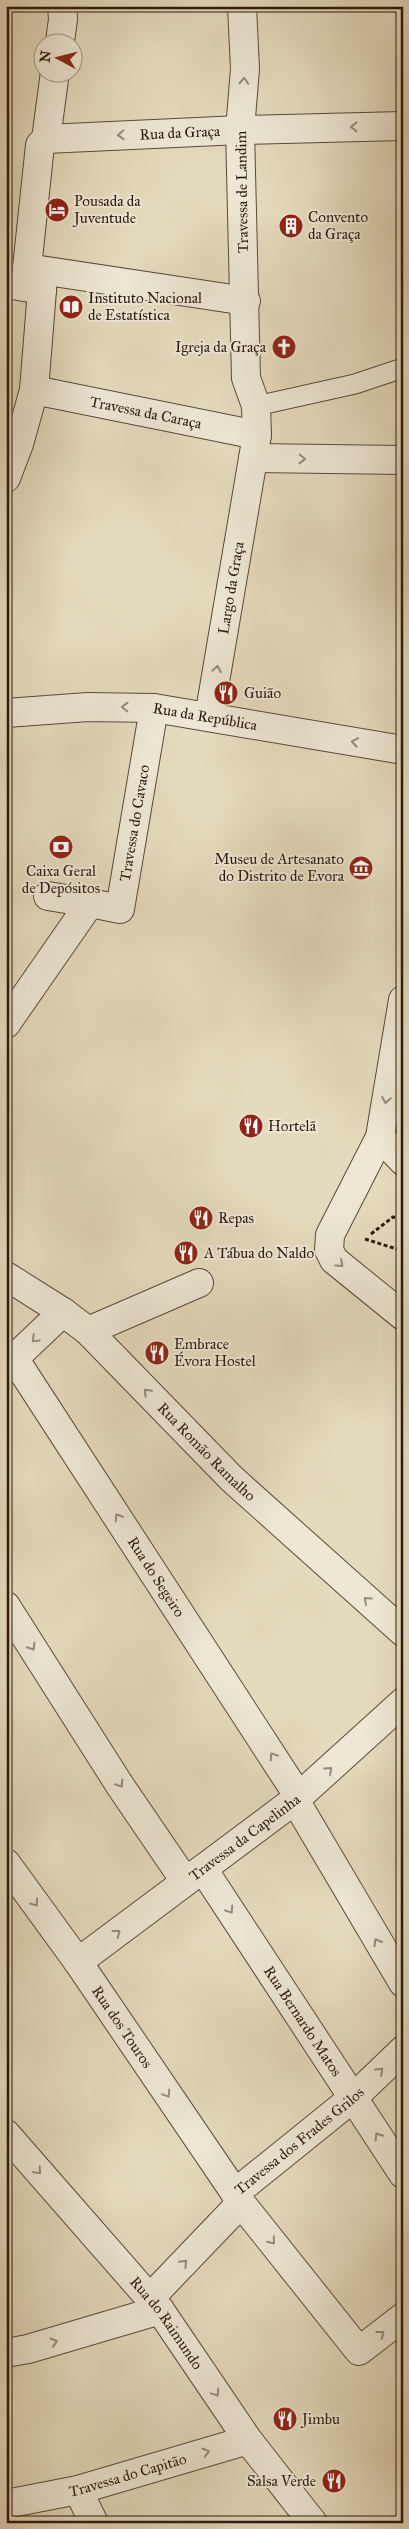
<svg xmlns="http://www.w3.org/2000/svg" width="409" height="2529" font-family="'IM FELL Great Primer',serif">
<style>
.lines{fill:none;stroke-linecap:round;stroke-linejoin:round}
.lane-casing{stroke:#5a493a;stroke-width:21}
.street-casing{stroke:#5a493a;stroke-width:30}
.path{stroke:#2c190e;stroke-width:3;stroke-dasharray:4 2.5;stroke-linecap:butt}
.lane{stroke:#ede7d4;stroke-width:19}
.street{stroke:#ede7d4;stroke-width:28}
.oneway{stroke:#968a7b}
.labels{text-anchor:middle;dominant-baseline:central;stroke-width:4;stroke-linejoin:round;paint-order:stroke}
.street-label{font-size:15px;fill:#2c190e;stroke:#ede7d4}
.poi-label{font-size:15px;fill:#2c190e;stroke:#ede7d4;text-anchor:start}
</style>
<rect width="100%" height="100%" fill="#e4dabd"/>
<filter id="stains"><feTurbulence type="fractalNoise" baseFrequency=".004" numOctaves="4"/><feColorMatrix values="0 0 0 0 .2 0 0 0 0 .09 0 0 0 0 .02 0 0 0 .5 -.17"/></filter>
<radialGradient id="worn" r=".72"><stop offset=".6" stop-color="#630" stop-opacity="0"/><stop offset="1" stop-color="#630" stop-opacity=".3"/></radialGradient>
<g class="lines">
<defs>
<polyline id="lane" points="256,406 355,384 403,368"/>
<g id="street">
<polyline points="60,42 63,19 62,6"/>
<path id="s1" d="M46 139 240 130 403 126"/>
<polyline points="27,268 246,301"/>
<polyline points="6,284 42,290"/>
<path id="s2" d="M34 390 257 435"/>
<polyline points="253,458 403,460"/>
<polyline points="6,478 19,444 34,390 42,290 27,268 40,145 46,139 55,72"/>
<path id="s3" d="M6 713 88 707 154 708 403 750"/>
<path id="s4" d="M209 717 257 435 256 406 246 378 240 130 245 69 242 6"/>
<polyline points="48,896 90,903"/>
<polyline points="403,1000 380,1137 330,1235 329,1250 334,1260 403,1316"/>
<path id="s5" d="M6 1024 90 903 120 909 154 708"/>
<polyline points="380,1137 403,1161"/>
<path id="s6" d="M6 1276 63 1312 88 1331 232 1479 403 1632"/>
<polyline points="88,1331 199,1283"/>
<path id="s7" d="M14 1358 299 1797"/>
<polyline points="6,1366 63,1312"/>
<polyline points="6,1606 119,1784 185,1881"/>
<polyline points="295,1800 403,1983"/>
<path id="s8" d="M6 1863 78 1962 235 2193"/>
<path id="s9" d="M203 1869 403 2174"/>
<path id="s10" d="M78 1962 295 1800 403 1702"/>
<path id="s11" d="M6 2134 160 2310 248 2440 313 2523"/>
<polyline points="241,2203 359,2351 403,2317"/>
<path id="s12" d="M150 2298 241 2203 235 2193 354 2097 403 2050"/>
<polyline points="6,2353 28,2349 160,2310"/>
<polyline points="78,2490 94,2523"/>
<path id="s13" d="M6 2504 78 2490 248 2440"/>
</g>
</defs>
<use href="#lane" class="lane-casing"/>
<use href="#street" class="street-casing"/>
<g class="path">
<polyline points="371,1234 393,1217 403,1218"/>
<polyline points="365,1239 403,1251"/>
</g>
<use href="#lane" class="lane"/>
<use href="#street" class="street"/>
</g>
<defs><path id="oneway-chevron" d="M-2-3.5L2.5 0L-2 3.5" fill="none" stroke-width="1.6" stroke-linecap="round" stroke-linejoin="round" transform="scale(1.25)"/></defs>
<g class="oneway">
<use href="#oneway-chevron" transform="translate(244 81) rotate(-87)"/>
<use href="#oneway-chevron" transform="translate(354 127) rotate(179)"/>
<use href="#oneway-chevron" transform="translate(121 135) rotate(177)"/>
<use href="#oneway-chevron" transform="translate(302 459) rotate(1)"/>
<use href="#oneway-chevron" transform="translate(217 669) rotate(-80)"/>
<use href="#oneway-chevron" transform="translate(125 707) rotate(-179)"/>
<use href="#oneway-chevron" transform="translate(355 742) rotate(-170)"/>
<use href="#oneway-chevron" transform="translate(386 1100) rotate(99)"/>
<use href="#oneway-chevron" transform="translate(340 1264) rotate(42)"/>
<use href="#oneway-chevron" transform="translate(35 1339) rotate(136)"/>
<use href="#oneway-chevron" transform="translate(147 1392) rotate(-134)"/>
<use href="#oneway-chevron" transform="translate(118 1517) rotate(-123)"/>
<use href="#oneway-chevron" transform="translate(367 1600) rotate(-138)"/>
<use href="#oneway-chevron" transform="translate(32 1647) rotate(58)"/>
<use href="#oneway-chevron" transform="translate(273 1756) rotate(-123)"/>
<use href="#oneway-chevron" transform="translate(329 1770) rotate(-42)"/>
<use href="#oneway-chevron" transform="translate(120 1784) rotate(57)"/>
<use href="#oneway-chevron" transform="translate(35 1903) rotate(54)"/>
<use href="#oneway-chevron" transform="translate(230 1910) rotate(56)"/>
<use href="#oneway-chevron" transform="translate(117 1933) rotate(-37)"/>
<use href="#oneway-chevron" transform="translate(377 1942) rotate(-120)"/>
<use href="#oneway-chevron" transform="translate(380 2071) rotate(-43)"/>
<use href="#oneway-chevron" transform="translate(167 2094) rotate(56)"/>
<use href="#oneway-chevron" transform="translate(378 2136) rotate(-122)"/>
<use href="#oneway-chevron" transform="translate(38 2171) rotate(49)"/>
<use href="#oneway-chevron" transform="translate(272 2241) rotate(51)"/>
<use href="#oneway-chevron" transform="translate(184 2263) rotate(-46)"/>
<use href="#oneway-chevron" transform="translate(381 2334) rotate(-38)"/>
<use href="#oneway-chevron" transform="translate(54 2342) rotate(-16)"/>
<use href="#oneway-chevron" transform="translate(216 2393) rotate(56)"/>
<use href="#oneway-chevron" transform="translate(206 2452) rotate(-16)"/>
</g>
<defs>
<symbol id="hotel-disc" viewBox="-11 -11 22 22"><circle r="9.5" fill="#8f2418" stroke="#ede7d4"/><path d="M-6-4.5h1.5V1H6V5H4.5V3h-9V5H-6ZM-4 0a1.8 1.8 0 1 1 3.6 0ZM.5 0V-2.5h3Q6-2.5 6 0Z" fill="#fff"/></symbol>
<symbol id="building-disc" viewBox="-11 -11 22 22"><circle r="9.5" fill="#8f2418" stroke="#ede7d4"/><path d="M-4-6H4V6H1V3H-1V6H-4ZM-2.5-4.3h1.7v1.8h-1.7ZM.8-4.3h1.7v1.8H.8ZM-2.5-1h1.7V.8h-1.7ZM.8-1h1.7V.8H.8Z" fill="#fff"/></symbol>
<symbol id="library-disc" viewBox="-11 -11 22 22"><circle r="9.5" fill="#8f2418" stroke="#ede7d4"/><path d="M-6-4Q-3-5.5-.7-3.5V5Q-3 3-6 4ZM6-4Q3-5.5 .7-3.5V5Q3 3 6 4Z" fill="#fff"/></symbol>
<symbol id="church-disc" viewBox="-11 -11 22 22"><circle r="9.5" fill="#8f2418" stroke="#ede7d4"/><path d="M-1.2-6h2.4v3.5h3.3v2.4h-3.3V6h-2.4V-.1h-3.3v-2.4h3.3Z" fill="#fff"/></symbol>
<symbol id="restaurant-disc" viewBox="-11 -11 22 22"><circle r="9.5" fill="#8f2418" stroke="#ede7d4"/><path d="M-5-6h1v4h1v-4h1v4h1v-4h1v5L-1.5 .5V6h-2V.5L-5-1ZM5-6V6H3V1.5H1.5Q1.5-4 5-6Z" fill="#fff"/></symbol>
<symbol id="bank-disc" viewBox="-11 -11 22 22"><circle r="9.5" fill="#8f2418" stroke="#ede7d4"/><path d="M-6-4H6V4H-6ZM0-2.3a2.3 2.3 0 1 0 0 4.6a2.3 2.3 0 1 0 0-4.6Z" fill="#fff"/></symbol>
<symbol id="museum-disc" viewBox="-11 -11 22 22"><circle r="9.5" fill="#8f2418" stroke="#ede7d4"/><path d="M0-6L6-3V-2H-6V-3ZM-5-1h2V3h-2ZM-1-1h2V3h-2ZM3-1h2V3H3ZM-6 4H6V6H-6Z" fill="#fff"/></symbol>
</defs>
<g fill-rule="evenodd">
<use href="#hotel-disc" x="43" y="196" width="28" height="28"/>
<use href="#building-disc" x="277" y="212" width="28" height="28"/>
<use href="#library-disc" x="57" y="293" width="28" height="28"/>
<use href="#church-disc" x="270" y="333" width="28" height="28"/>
<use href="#restaurant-disc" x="212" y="679" width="28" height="28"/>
<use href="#bank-disc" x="47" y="833" width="28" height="28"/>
<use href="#museum-disc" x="347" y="854" width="28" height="28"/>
<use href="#restaurant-disc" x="237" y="1112" width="28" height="28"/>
<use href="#restaurant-disc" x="187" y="1204" width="28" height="28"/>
<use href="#restaurant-disc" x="172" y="1239" width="28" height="28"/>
<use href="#restaurant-disc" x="143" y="1339" width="28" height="28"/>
<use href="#restaurant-disc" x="271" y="2405" width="28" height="28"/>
<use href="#restaurant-disc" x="320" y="2467" width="28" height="28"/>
</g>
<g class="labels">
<g class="street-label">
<text stroke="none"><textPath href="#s1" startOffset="134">Rua da Graça</textPath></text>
<text transform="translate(242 192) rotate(-91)">Travessa de Landim</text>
<text stroke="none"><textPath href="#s2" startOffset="114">Travessa da Caraça</textPath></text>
<text stroke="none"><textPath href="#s4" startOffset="131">Largo da Graça</textPath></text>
<text stroke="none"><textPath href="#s3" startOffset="200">Rua da República</textPath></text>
<text stroke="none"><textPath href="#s5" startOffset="265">Travessa do Cavaco</textPath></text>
<text stroke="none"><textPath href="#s6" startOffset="268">Rua Romão Ramalho</textPath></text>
<text stroke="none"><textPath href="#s7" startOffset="261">Rua do Segeiro</textPath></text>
<text stroke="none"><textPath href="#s10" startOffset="208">Travessa da Capelinha</textPath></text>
<text stroke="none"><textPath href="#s9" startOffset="182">Rua Bernardo Matos</textPath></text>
<text stroke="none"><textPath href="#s8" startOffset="201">Rua dos Touros</textPath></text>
<text stroke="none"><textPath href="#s12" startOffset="226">Travessa dos Frades Grilos</textPath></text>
<text stroke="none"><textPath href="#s11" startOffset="248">Rua do Raimundo</textPath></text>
<text stroke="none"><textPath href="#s13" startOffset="125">Travessa do Capitão</textPath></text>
</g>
<g class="poi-label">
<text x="74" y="201">Pousada da<tspan x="74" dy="17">Juventude</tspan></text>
<text x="308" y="217">Convento<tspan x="308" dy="17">da Graça</tspan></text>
<text x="88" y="298">Instituto Nacional<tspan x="88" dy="17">de Estatística</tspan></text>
<text x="266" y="347" text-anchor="end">Igreja da Graça</text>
<text x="244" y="693">Guião</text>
<text x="344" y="859" text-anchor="end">Museu de Artesanato<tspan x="344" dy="17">do Distrito de Evora</tspan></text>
<text x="61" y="871" text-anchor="middle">Caixa Geral<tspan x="61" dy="17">de Depósitos</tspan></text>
<text x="268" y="1126">Hortelã</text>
<text x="218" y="1218">Repas</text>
<text x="204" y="1253">A Tábua do Naldo</text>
<text x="174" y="1344">Embrace<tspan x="174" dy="17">Évora Hostel</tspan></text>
<text x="302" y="2419">Jimbu</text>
<text x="316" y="2481" text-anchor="end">Salsa Verde</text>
</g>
</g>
<rect width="409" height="2529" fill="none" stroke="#e4dabd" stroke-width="25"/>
<rect x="8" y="8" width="394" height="2514" fill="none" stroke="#2c190e" stroke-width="2.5"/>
<rect x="12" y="12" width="384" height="2504" fill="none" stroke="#2c190e"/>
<g transform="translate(58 58) rotate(277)"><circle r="24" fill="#ede7d4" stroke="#a09585"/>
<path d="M0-4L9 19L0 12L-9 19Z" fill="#8f2418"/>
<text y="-8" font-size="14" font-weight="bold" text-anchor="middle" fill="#2c190e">N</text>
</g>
<rect width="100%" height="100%" filter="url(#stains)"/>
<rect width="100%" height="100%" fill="url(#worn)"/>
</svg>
